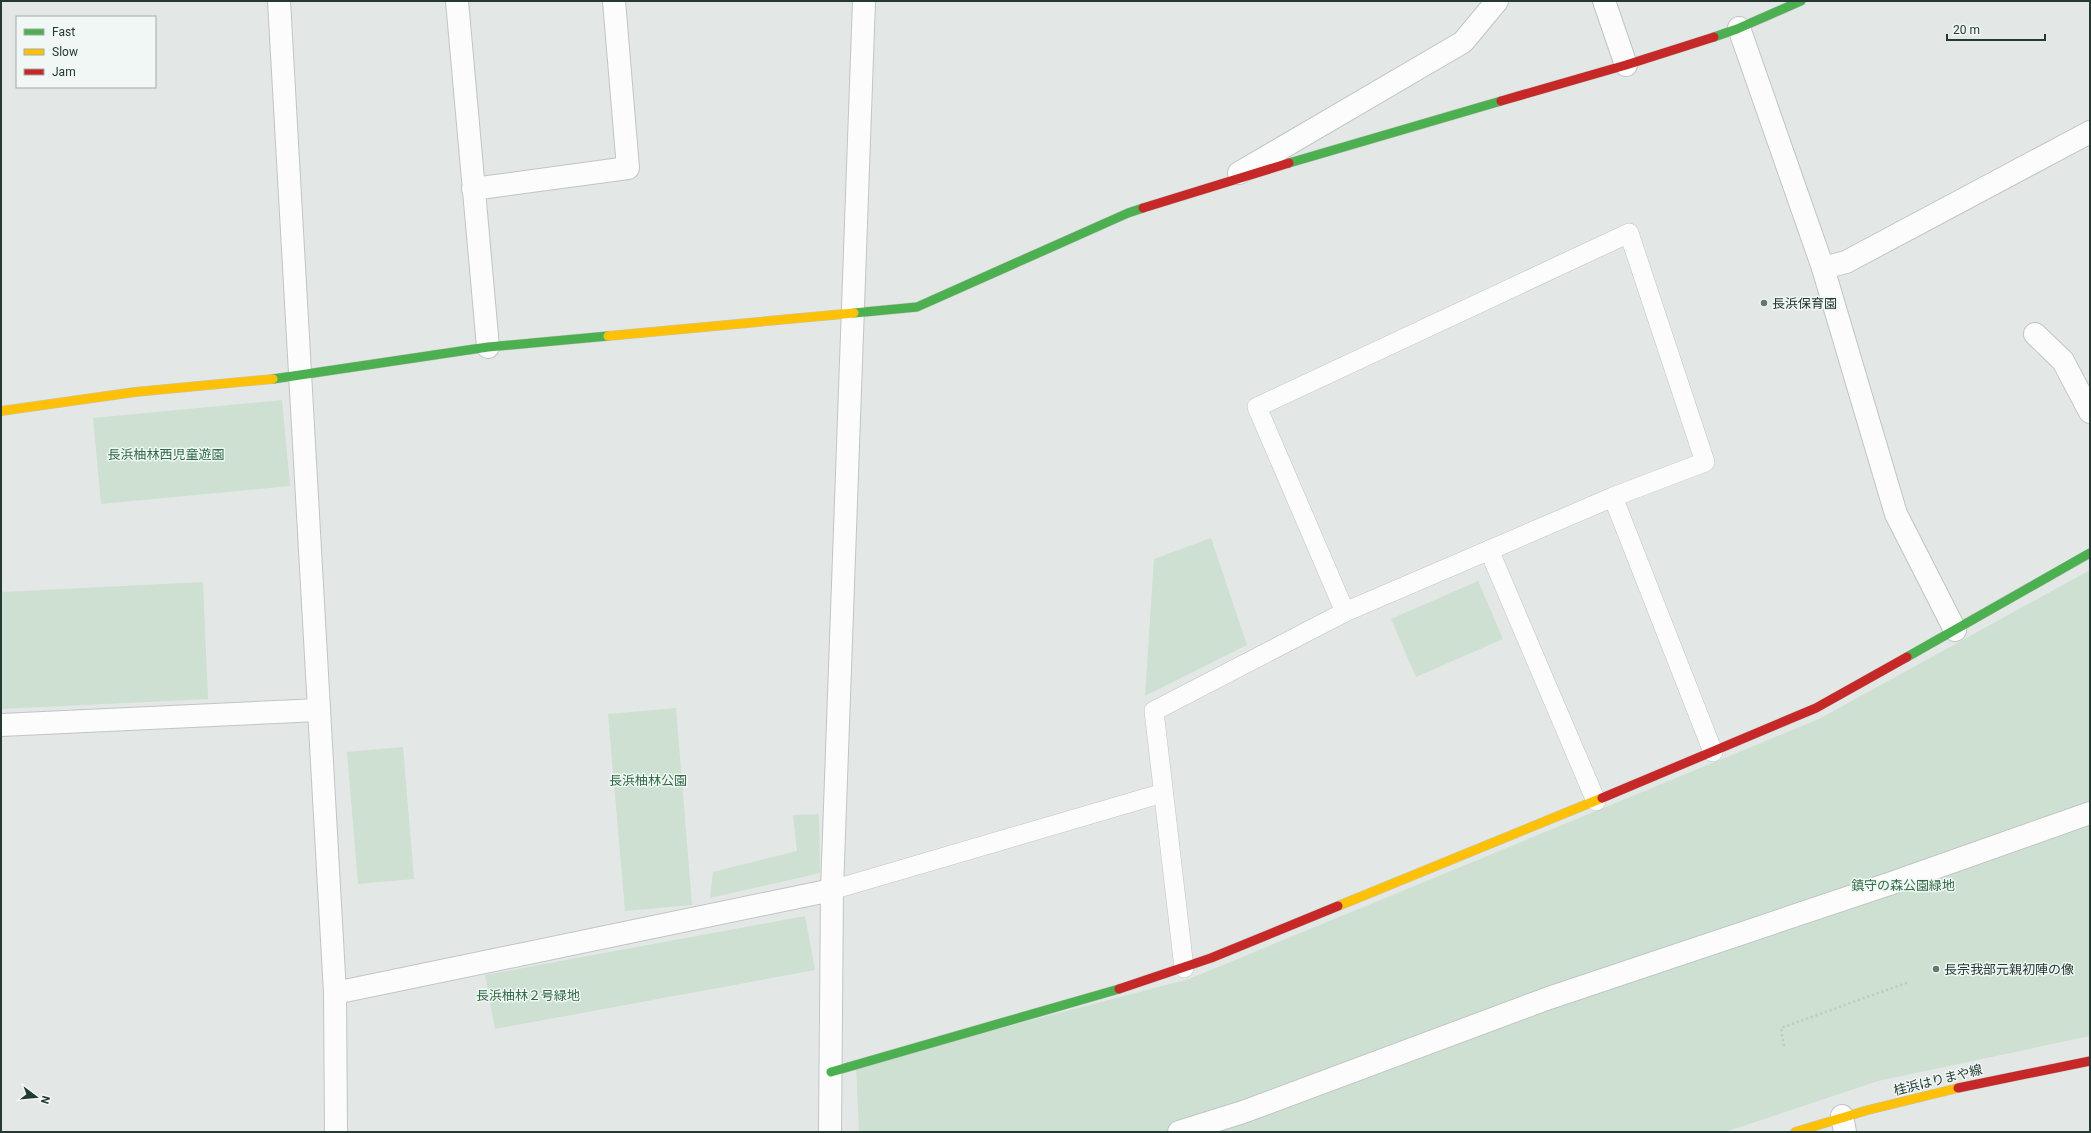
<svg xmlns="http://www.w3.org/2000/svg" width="2091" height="1133" font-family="Roboto,'Noto Sans JP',sans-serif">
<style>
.green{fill:#cde0d2}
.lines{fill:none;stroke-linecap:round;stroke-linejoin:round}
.lane-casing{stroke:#c0c5c3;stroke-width:20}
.street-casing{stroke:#c0c5c3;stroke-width:24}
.fast-casing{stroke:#c0c6c3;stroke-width:10}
.slow-casing{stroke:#c0c6c3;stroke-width:10}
.jam-casing{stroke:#c0c6c3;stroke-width:10}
.path{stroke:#c0c8c4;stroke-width:2.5;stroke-dasharray:2 3;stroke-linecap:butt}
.lane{stroke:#fbfcfb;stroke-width:19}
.street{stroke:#fbfcfb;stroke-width:22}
.fast{stroke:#4caf50;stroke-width:9}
.slow{stroke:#ffc107;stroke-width:9}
.jam{stroke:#c62828;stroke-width:9}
.poi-dot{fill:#667671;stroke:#f1f7f4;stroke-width:1.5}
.labels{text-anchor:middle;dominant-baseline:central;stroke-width:3;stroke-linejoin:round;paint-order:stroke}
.poi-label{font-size:13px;fill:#233932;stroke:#f1f7f4;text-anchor:start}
.park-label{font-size:13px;fill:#306c45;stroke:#f1f7f4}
.street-label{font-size:13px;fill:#233932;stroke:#f1f7f4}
</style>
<rect width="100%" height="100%" fill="#e3e8e6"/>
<g class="green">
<polygon points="282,400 290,486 101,504 93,418"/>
<polygon points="1211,538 1247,645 1145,696 1154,559"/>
<polygon points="2090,570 2090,1036 1878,1081 1725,1132 859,1132 856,1066 1189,979 1819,719"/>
<polygon points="1478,581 1503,639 1416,677 1391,619"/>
<polygon points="203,582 208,699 1,709 1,592"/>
<polygon points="676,708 692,905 625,911 608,714"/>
<polygon points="403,747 414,879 358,884 347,752"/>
<polygon points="819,814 820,873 710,898 713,872 797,851 793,815"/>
<polygon points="805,916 815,970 495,1029 485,975"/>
</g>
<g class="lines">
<defs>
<g id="lane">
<polyline points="1613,497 1345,612 1257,407 1629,233 1705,462 1613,497 1713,752"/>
<polyline points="1489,550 1596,801"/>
<polyline points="832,890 1163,793"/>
<polyline points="1184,968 1154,711 1345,612"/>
</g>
<g id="street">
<polyline points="279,1 335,993 336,1132"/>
<polyline points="457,1 488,347"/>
<polyline points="1604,1 1626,65"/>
<polyline points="1739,28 1823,268 1846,262 2090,132"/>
<polyline points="1239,173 1463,42 1497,1"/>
<polyline points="473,189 628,168 614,1"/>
<polyline points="1823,268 1896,514 1955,630"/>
<polyline points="2035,334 2063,361 2090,412"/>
<polyline points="1,725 319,710"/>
<polyline points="335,993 832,890"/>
<polyline points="1842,1116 1845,1132"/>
<polyline points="830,1132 832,890 864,1"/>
<polyline points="1179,1132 1243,1112 1549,998 1889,884 2090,813"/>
</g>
<g id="fast">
<polyline points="1714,37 1737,29 1801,1"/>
<polyline points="1289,163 1501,101"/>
<polyline points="854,313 917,307 1128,213 1143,208"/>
<polyline points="273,379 488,347 608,336"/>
<polyline points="1907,657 2090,553"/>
<polyline points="831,1072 1119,989"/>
</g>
<g id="slow">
<polyline points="608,336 854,313"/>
<polyline points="1,411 135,392 273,379"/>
<polyline points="1338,906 1602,798"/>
<polyline points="1795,1132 1868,1110 1958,1088"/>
</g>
<g id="jam">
<polyline points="1501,101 1626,65 1714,37"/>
<polyline points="1143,208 1289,163"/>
<polyline points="1602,798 1816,708 1907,657"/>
<polyline points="1119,989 1211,958 1338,906"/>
<polyline points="1958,1088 2090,1061"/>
</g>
</defs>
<use href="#lane" class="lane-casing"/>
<use href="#street" class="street-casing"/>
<use href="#fast" class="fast-casing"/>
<use href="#slow" class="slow-casing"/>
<use href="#jam" class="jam-casing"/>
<polyline class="path" points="1784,1046 1781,1028 1909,982"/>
<use href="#lane" class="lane"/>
<use href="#street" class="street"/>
<use href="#fast" class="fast"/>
<use href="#slow" class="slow"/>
<use href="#jam" class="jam"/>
</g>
<g class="poi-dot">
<circle cx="1764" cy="303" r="4"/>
<circle cx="1936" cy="969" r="4"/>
</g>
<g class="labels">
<g class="poi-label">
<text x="1772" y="303">長浜保育園</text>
<text x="1944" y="969">長宗我部元親初陣の像</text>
</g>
<g class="park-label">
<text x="166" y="454">長浜柚林西児童遊園</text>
<text x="648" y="780">長浜柚林公園</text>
<text x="1903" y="885">鎮守の森公園緑地</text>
<text x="528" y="995">長浜柚林２号緑地</text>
</g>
<g class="street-label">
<text transform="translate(1938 1080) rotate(-14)">桂浜はりまや線</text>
</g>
</g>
<rect width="2091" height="1133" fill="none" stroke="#233932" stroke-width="4"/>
<rect x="16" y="16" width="140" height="72" fill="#f1f7f4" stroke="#9faba6"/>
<rect x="24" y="29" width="20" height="6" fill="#4caf50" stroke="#9faba6"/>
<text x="52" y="36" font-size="12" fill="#233932">Fast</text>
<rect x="24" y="49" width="20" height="6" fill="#ffc107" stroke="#9faba6"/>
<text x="52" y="56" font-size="12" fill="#233932">Slow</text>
<rect x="24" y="69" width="20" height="6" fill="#c62828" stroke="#9faba6"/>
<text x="52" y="76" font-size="12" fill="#233932">Jam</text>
<g transform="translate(36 1097) rotate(106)" stroke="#f1f7f4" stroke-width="3" paint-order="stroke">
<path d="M0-3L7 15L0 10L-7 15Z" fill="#233932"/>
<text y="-6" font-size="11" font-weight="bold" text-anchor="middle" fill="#233932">N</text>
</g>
<path d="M1947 34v6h98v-6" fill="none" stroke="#233932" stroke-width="2"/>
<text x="1953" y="34" font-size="12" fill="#233932" stroke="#f1f7f4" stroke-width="3" paint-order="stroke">20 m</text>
</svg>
